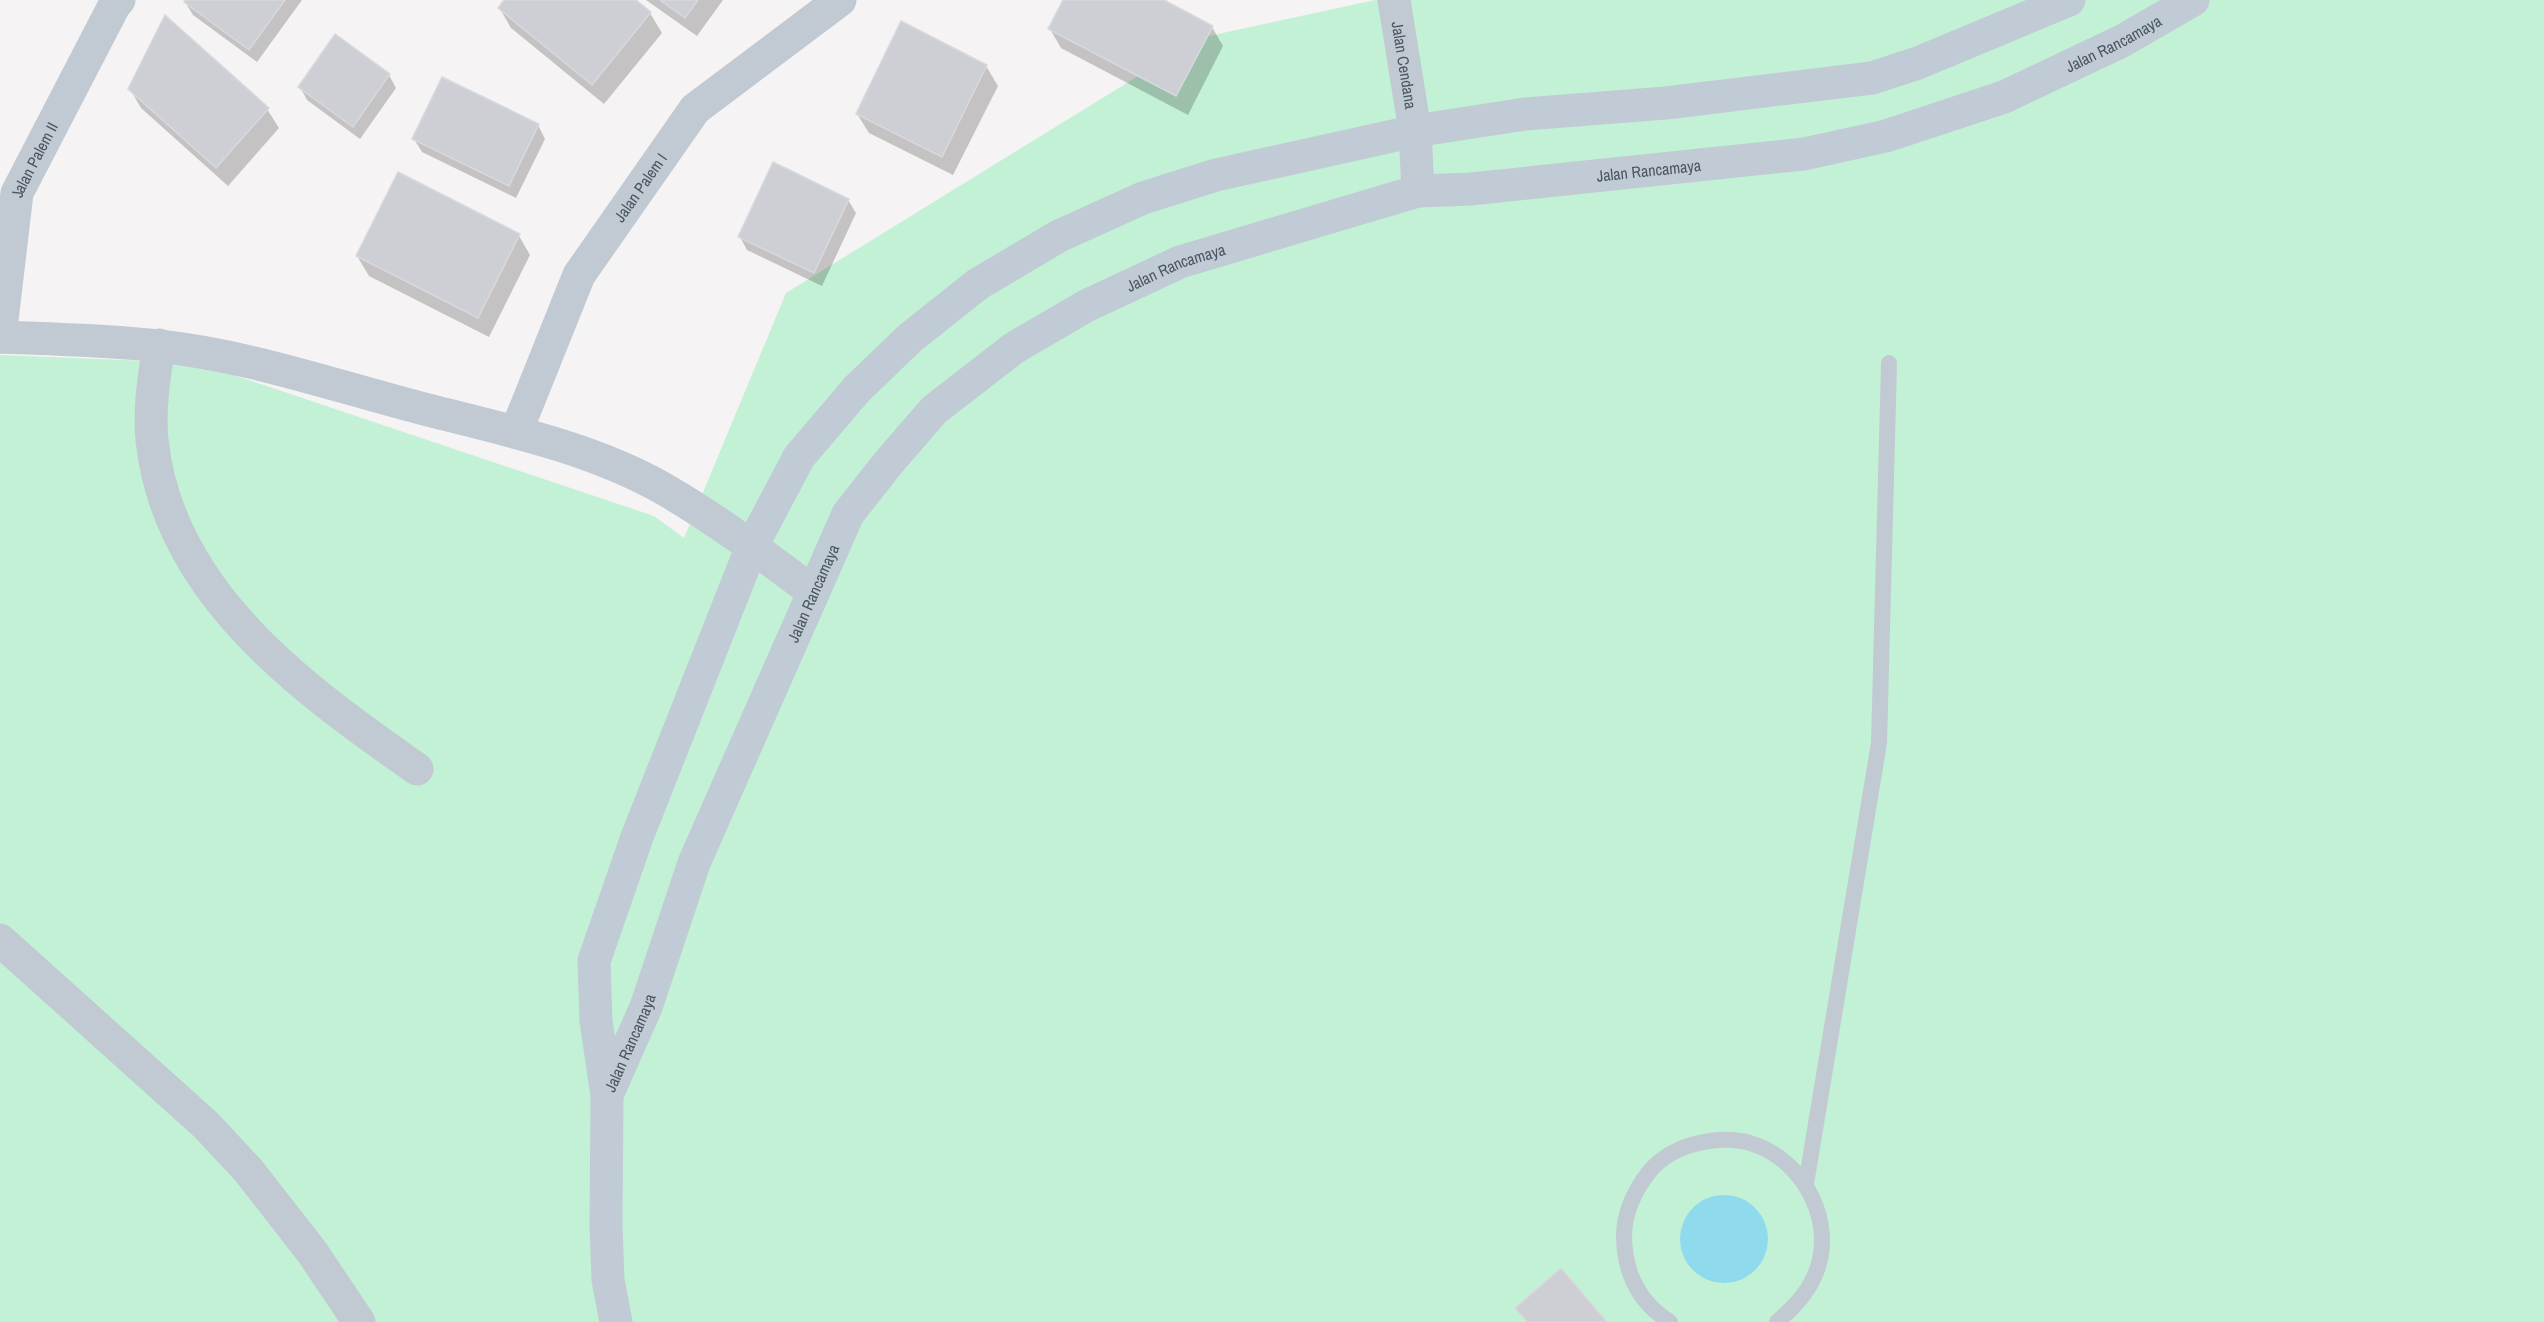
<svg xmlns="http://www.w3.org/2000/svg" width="2544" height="1322" font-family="'Archivo Narrow',sans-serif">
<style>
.green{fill:#c3f1d5}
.water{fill:#90daee}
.shadow{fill:#0003}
.building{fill:#cdcfd5;stroke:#d7d9de;stroke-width:1.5}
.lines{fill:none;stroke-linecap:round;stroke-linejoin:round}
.lane{stroke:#c1cad2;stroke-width:16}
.street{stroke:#c1cad2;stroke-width:33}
.secondary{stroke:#c1cbd6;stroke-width:33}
.labels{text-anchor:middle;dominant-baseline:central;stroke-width:4.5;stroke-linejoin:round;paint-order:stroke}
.street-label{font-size:16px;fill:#4a5661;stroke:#fff}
</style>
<rect width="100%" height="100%" fill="#f5f3f3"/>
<polygon class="green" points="1375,0 2544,0 2544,1322 0,1322 0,355 198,363 654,516 684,538 786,293 1200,38"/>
<circle class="water" cx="1724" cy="1239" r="44"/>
<g class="shadow">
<polygon points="187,0 302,0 257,62 193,15 185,2"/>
<polygon points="506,0 634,0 650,13 662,33 604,104 511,28 500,9"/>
<polygon points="646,0 723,0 697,36"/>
<polygon points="1065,0 1161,0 1212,27 1223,46 1188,115 1061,48 1050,29"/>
<polygon points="986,66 998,86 953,175 869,133 857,114"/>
<polygon points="389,75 396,88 360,139 307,100 300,87"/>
<polygon points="130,89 267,109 279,128 228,186 141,108"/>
<polygon points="538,125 545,139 516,198 422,152 414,139"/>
<polygon points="848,200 856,213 822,286 747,250 740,237"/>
<polygon points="519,236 530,255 489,337 369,276 357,256"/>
</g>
<g class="building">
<polygon points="185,0 285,0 249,50 184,2"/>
<polygon points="504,0 636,0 651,12 592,85 498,8"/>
<polygon points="660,0 698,0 685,18"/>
<polygon points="1063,0 1164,0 1213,26 1176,96 1048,29"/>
<polygon points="165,15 269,108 216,168 128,89"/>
<polygon points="901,21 987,65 942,157 856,114"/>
<polygon points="335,34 390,74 353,127 298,87"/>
<polygon points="442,77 539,124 509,186 412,139"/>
<polygon points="773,162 849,199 814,273 738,237"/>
<polygon points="398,172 520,234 478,318 356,256"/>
<polygon points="1561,1268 1607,1322 1527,1322 1515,1308"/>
</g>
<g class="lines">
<g class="lane">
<polyline points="1806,1184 1879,743 1889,363"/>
<path d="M1670 1322C1638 1302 1624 1271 1624 1234 1625 1210 1635 1190 1649 1172 1661 1157 1680 1147 1699 1143 1717 1139 1735 1138 1753 1144 1805 1161 1838 1225 1814 1277 1806 1295 1793 1308 1777 1322"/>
</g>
<g class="street">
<path id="s1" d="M1394 0 1415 131 1418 191"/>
<path d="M0 337C52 339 106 340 159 346 251 356 338 387 428 410 507 430 592 448 664 489 716 519 765 556 813 592"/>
<path id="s2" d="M0 337 17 193 114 6 119 0"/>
<path d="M159 345C154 377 149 408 152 440 168 593 302 688 417 769"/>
<path id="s3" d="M516 432 579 275 695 109 840 0"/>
<polyline points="0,940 206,1125 248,1170 312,1252 359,1322"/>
</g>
<g class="secondary">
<path id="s4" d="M607 1095 646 1007 694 863 848 514 889 462 934 410 1014 348 1086 306 1180 262 1418 191 1471 189 1804 154 1886 136 2004 97 2122 41 2193 0"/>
<polyline points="616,1322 608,1280 606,1226 607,1095 596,1021 594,961 637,837 752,546 799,457 857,389 910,338 978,284 1059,236 1143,198 1216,175 1415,131 1525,114 1666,103 1872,78 1918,63 2069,0"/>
</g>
</g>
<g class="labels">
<g class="street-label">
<text stroke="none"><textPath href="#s4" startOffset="2019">Jalan Rancamaya</textPath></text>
<text stroke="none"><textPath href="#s1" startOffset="66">Jalan Cendana</textPath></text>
<text stroke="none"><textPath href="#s2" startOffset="182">Jalan Palem II</textPath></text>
<text stroke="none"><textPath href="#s4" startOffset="1533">Jalan Rancamaya</textPath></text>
<text stroke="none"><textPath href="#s3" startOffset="276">Jalan Palem I</textPath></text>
<text stroke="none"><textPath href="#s4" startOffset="1047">Jalan Rancamaya</textPath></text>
<text stroke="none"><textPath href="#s4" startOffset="543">Jalan Rancamaya</textPath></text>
<text stroke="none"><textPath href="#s4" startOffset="57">Jalan Rancamaya</textPath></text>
</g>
</g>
</svg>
